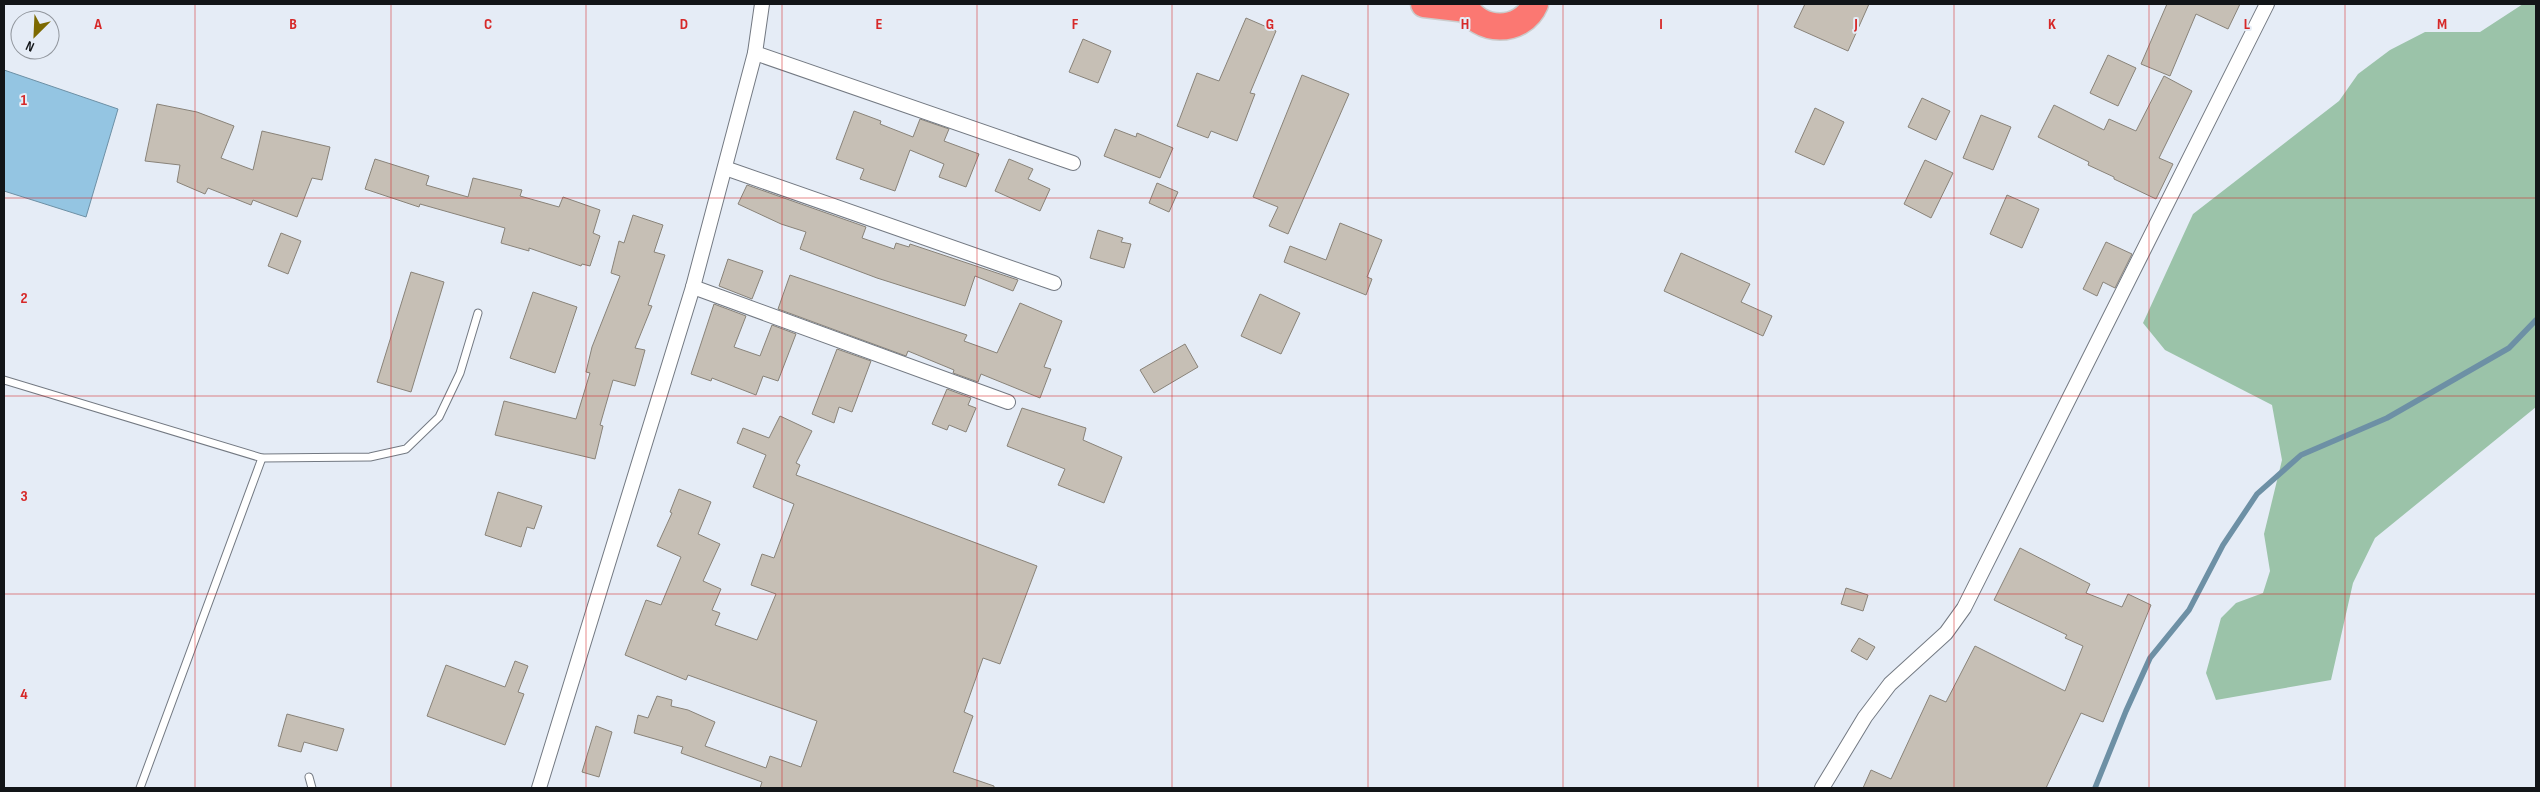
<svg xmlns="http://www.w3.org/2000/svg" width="2540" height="792" font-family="'Sofia Sans Condensed',sans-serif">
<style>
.green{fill:#9bc3a9}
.water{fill:#94c5e2;stroke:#6d90a5}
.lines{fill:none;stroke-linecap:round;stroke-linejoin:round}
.stream{stroke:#6d90a5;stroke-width:5.5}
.building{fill:#c6bfb5;stroke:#898379}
.lane-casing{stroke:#737982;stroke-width:9}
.street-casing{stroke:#737982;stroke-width:16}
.highway-casing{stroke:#cbcccc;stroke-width:29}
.lane{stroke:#fff;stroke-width:7}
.street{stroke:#fff;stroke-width:14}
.highway{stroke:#fb7872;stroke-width:26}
.grid{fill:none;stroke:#d62828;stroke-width:1;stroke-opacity:0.55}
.grid-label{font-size:16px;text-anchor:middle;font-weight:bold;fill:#d62828;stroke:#e5ecf6;stroke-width:4;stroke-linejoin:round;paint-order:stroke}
</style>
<rect width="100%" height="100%" fill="#e5ecf6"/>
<polygon class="green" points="2523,4 2536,4 2536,407 2375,538 2353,583 2331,680 2216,700 2206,673 2221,618 2236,603 2263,593 2270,571 2264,534 2282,460 2272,405 2165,350 2143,323 2193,214 2339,101 2358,74 2390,50 2425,32 2480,32"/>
<polygon class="water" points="4,70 118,109 86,217 4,191"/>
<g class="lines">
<polyline class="stream" points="2095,788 2126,711 2150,658 2189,610 2223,545 2257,494 2301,455 2387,418 2509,348 2536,320"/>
</g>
<g class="building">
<polygon points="1805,4 1869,4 1848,51 1794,27"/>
<polygon points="2167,4 2240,4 2228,29 2196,14 2170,76 2141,64"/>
<polygon points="1246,18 1276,31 1250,93 1255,94 1237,141 1211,131 1208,138 1177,126 1197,73 1219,81"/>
<polygon points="1083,39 1111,51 1098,83 1069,72"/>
<polygon points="2108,55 2136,68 2118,106 2090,93"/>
<polygon points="1302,75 1349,94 1288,234 1269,226 1278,207 1253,197"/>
<polygon points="2164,76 2192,91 2159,158 2173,164 2156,199 2114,179 2114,177 2088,165 2089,162 2038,137 2054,105 2104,130 2109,119 2136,131"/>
<polygon points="1922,98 1950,111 1936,140 1908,127"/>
<polygon points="157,104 197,112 234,126 221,158 253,170 262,131 330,147 322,180 312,178 297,217 253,200 251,205 208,188 205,194 177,182 180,165 145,161"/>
<polygon points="1815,108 1844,122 1824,165 1795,152"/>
<polygon points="854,111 881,121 880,124 913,137 920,119 949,129 944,141 979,154 966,187 939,177 944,164 910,150 895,191 860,179 864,169 836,159"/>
<polygon points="1981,115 2011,127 1993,170 1963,158"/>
<polygon points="1115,129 1136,137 1137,133 1173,148 1160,178 1104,156"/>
<polygon points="375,159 429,176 426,185 468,197 473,178 522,190 520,196 559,207 563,197 600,210 593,233 600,236 590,266 582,264 581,266 529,248 529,251 501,243 505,228 420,204 419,207 365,189"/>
<polygon points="1009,159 1033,169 1028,179 1050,189 1040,211 995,191"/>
<polygon points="1925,160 1953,173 1931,218 1904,204"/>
<polygon points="1157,183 1178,192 1169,212 1149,203"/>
<polygon points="747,185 866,227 862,238 894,249 896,243 909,247 910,244 1018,280 1013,291 975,276 965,306 877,278 800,249 806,232 781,224 738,204"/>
<polygon points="2007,195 2039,209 2022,248 1990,234"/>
<polygon points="633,215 663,225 654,252 665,255 648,305 652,306 635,348 645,350 635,386 613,380 600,425 603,426 595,459 495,435 504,401 576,419 590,373 586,372 592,347 620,276 611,273 619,241 624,243"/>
<polygon points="1340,223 1382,240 1367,277 1372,279 1366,295 1284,262 1290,246 1326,260"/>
<polygon points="1098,230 1123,238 1121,242 1131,244 1124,268 1090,258"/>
<polygon points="281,233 301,241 288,274 268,266"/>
<polygon points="2106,242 2132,254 2115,288 2103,282 2097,296 2083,289"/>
<polygon points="1681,253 1750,284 1741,302 1772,316 1763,336 1664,291"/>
<polygon points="728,259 763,271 752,299 719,286"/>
<polygon points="411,272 444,282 411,392 377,382"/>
<polygon points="790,275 967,335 964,341 997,353 1020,303 1062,321 1044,367 1051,369 1040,398 981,374 978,382 953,373 954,370 908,351 906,356 778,309"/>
<polygon points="533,292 577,307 555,373 510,358"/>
<polygon points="1260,294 1300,313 1281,354 1241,336"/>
<polygon points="714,304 746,316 734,347 760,356 772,325 796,334 778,381 763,376 756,395 712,378 711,381 691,374"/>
<polygon points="1185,344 1198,367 1154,393 1140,370"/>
<polygon points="837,349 871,361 852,412 839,407 834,423 812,414"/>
<polygon points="947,389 971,398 968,405 976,408 966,432 949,425 947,430 932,424"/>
<polygon points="1022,408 1086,428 1083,440 1122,457 1104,503 1058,485 1065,469 1007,446"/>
<polygon points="780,416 812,431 796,463 800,465 796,475 1037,566 1000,664 983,658 964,712 973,716 953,772 994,786 994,788 760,788 762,782 681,753 683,747 634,733 638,715 648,718 657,696 672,700 671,706 688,710 715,722 705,746 766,768 770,756 801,767 817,721 688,675 686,680 625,655 646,600 661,605 681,557 657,546 672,513 670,512 679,489 711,502 698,534 720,544 703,581 721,589 712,610 720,613 715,625 757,640 776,594 751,585 762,554 774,558 794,504 753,487 766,455 737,443 743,428 769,438"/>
<polygon points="498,492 542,506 534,529 527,527 521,547 485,535"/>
<polygon points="2020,548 2090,584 2086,593 2122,607 2128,594 2151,605 2103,722 2081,713 2046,788 1863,788 1871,770 1891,779 1930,695 1946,702 1975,646 2065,691 2083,646 2065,638 2067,635 1994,600"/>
<polygon points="1846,588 1868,595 1863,611 1841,604"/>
<polygon points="1859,638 1875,647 1867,660 1851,651"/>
<polygon points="515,661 528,666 518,692 524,694 505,745 427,716 446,665 505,687"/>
<polygon points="287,714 344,729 337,751 304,742 301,752 278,746"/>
<polygon points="596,726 612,732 599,777 582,772"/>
</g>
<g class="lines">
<defs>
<g id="lane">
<polyline points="4,380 262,458 370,457 406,449 439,417 460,373 478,313"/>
<polyline points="309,777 312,788"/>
<polyline points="140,788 262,458"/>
</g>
<g id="street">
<polyline points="755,53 1073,163"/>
<polyline points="725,168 1054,283"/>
<polyline points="693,287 1008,402"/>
<polyline points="539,788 693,287 755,53 762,4"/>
<polyline points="1822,788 1865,717 1890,684 1946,633 1964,608 2267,4"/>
</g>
<g id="highway">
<polyline points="1424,4 1467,9"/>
<path d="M1464 4C1478 34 1522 34 1535 4"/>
</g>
</defs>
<use href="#lane" class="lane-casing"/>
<use href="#street" class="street-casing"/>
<use href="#highway" class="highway-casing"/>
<use href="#lane" class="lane"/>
<use href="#street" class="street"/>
<use href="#highway" class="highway"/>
</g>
<path class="grid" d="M195 4V788M391 4V788M586 4V788M782 4V788M977 4V788M1172 4V788M1368 4V788M1563 4V788M1758 4V788M1954 4V788M2149 4V788M2345 4V788M4 198H2536M4 396H2536M4 594H2536"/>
<g class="grid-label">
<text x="98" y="29">A</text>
<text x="293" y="29">B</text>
<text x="488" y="29">C</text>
<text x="684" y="29">D</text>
<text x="879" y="29">E</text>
<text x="1075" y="29">F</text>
<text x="1270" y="29">G</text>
<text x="1465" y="29">H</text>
<text x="1661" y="29">I</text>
<text x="1856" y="29">J</text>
<text x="2052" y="29">K</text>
<text x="2247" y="29">L</text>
<text x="2442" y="29">M</text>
<text x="24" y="105">1</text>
<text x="24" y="303">2</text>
<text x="24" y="501">3</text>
<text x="24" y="699">4</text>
</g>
<rect width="2540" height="792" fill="none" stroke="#121518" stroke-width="10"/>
<g transform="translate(35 35) rotate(204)"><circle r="24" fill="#e5ecf6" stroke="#91969d"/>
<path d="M0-4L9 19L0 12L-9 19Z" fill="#7c6900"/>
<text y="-8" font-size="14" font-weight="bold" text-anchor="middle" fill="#121518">N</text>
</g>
</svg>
